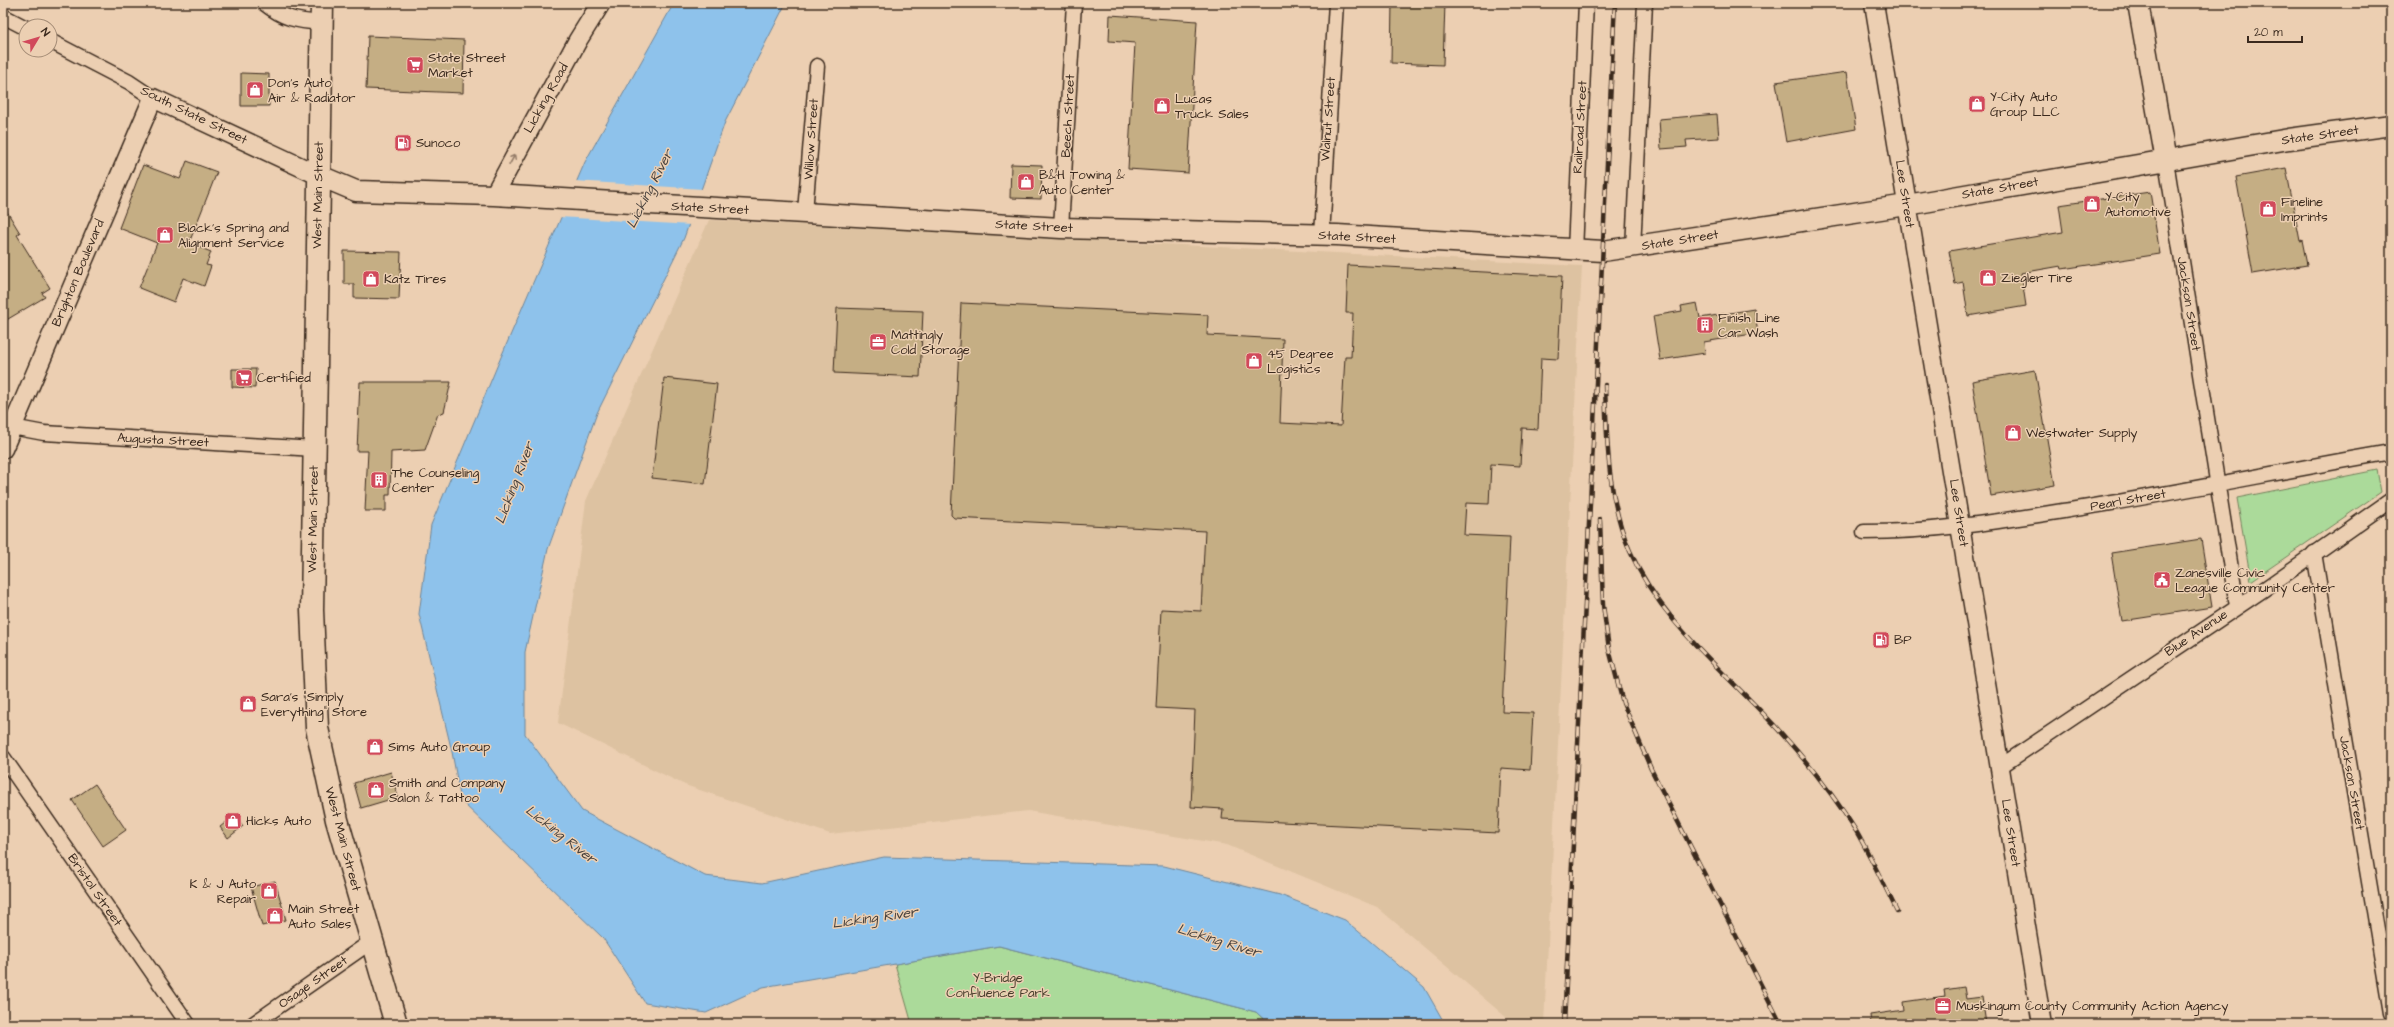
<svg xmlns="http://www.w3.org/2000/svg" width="2394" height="1027" font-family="'Architects Daughter',sans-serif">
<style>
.built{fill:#ddc2a1}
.green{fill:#abda9a;stroke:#73825c}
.water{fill:#8ec2eb;stroke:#6d8599}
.pier{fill:#eccfb2}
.building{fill:#c5ae84;stroke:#3b2a1e}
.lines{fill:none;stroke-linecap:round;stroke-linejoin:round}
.minor-casing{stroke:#3b2a1e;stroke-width:17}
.tertiary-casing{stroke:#3b2a1e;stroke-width:21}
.secondary-casing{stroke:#3b2a1e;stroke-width:23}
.primary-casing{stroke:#3b2a1e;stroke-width:25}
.minor{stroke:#eccfb2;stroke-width:14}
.tertiary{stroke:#eccfb2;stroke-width:18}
.secondary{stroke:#eccfb2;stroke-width:20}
.primary{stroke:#eccfb2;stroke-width:22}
.rail-casing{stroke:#3b2a1e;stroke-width:4.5}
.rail{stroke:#eccfb2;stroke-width:3;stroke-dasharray:9;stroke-linecap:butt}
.oneway{stroke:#947c68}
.labels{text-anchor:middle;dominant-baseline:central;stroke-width:3;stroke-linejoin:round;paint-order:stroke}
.poi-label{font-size:13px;fill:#3b2a1e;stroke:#eccfb2;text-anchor:start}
.street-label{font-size:13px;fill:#3b2a1e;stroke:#eccfb2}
.park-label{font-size:13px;fill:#463c2a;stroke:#eccfb2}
.water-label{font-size:14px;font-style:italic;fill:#47413d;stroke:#eccfb2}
</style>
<rect width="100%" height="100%" fill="#eccfb2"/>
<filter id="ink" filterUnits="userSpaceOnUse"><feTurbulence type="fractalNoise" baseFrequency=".025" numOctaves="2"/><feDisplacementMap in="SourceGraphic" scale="8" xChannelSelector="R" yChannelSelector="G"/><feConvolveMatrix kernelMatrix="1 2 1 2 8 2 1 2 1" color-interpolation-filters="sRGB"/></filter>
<g filter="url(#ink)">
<polygon class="built" points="709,220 1582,266 1544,1024 1514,1024 1377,907 1227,845 1028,811 830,834 685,785 558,723 586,501"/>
<g class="green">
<polygon points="2377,470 2381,492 2251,581 2237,498"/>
<polygon points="999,946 1256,1012 1269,1024 912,1024 895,964"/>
</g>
<polygon class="water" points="674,3 786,3 725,122 684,238 597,413 548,549 525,652 525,734 582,811 705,876 762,883 884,857 1164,866 1280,895 1345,920 1424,987 1445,1024 1269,1024 1256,1012 999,946 763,987 706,1013 645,1003 603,938 461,801 452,752 419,614 431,525 498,364 585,162"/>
<polygon class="pier" points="575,181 703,189 691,225 559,217"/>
<g class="building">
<polygon points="1392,3 1445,3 1443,65 1391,63"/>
<polygon points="1110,15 1197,21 1188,173 1128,169 1135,43 1109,41"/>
<polygon points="368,36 464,40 463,93 366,89"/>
<polygon points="1847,72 1856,129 1786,142 1776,82"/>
<polygon points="241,73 269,74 269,106 241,106"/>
<polygon points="1717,114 1719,138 1686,140 1687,147 1661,149 1659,119"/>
<polygon points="187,161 217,172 189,243 211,252 206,265 211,266 204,286 183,278 174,302 139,288 157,243 119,228 143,165 180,179"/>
<polygon points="1011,164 1042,165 1041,199 1010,198"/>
<polygon points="2286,168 2300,241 2302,240 2307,265 2253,274 2236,177"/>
<polygon points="2150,192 2160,254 2062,269 2061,266 2021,273 2026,306 1968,316 1963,282 1955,284 1949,251 2063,232 2059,205"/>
<polygon points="3,205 20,233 17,235 50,288 42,293 45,297 3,322"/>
<polygon points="344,251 401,252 399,299 354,298 354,284 344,284"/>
<polygon points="1348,265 1562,276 1558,359 1541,358 1538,429 1522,428 1520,466 1491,464 1489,504 1466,503 1464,535 1510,537 1502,712 1533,713 1530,770 1501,768 1498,833 1222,819 1223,809 1191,807 1195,710 1156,708 1161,609 1201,611 1205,531 954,518 951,515 961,303 1208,315 1207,335 1283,339 1280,423 1341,426 1345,357 1351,357 1353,313 1346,313"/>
<polygon points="1697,303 1700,318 1754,309 1758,333 1704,342 1705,353 1660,360 1653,316 1682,311 1681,306"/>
<polygon points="837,308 923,311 920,377 834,373"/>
<polygon points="232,369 256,369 255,388 232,387"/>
<polygon points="2035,370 2055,485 1991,496 1972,381"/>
<polygon points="664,378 717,384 705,484 652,478"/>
<polygon points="360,382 451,382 444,412 438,414 425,450 391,452 390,495 386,495 386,511 365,511 368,451 357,451"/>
<polygon points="2201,539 2212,607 2122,621 2111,553"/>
<polygon points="391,772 398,797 361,808 354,783"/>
<polygon points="95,784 126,830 103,846 72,800"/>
<polygon points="235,815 243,826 228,838 220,827"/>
<polygon points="275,881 286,920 262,926 251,887"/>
<polygon points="1964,987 1966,999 1982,997 1986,1024 1871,1024 1870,1015 1904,1010 1903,1002 1945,996 1944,990"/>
</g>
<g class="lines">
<defs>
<g id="minor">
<path d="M264 3C284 19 296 21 322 23"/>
<polyline points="3,16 26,28"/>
<polyline points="50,41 129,82 153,98"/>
<polyline points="2166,161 2237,606"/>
<polyline points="805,212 817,66"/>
<polyline points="1061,228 1074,3"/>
<polyline points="1322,235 1336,3"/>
<polyline points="1633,248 1645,3"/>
<polyline points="1575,251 1586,3"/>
<polyline points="12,427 44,433 315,449"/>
<path d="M1864 532C1931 532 1996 522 2063 511 2172 494 2281 471 2391 452"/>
<polyline points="2314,553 2391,1013"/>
<polyline points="3,757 188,1024"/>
<polyline points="2001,766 2263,590 2391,500"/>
<polyline points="253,1024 372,941"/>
</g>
<g id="tertiary">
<polyline points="1874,3 2042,1024"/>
<polyline points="494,195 578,40 601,3"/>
<polyline points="3,449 153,98 318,175"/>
</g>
<g id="secondary">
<polyline points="2138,3 2166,161"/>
<polyline points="318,175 356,191 494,195 1061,228 1337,235 1603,251 1907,205 2289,139 2391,125"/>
</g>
<polyline id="primary" points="322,3 312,610 317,728 337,820 396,1024"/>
</defs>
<use href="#minor" class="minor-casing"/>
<use href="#tertiary" class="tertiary-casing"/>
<use href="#secondary" class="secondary-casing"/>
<use href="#primary" class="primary-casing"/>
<use href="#minor" class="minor"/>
<use href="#tertiary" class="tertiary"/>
<use href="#secondary" class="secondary"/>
<use href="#primary" class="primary"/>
<defs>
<g id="rail">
<path d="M1605 385C1607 440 1607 499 1630 551 1662 625 1730 675 1782 734 1809 764 1835 797 1856 831 1871 857 1884 885 1897 911"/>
<polyline points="1600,519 1603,605 1609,649 1623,703 1651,769 1781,1024"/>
<polyline points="1564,1024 1615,3"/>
</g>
</defs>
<use href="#rail" class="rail-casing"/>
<use href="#rail" class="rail"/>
</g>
<defs><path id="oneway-shaft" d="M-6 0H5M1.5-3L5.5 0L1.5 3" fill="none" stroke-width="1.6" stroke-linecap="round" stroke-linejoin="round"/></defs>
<use class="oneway" href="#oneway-shaft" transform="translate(512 160) rotate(-61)"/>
</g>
<defs>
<symbol id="supermarket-square" viewBox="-11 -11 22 22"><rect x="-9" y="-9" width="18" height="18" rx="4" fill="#d1495b" stroke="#eccfb2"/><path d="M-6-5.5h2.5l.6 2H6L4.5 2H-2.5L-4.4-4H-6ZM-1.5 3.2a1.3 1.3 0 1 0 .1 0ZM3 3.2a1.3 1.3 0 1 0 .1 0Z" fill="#fff"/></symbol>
<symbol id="shop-square" viewBox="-11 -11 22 22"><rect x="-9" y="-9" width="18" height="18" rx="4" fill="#d1495b" stroke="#eccfb2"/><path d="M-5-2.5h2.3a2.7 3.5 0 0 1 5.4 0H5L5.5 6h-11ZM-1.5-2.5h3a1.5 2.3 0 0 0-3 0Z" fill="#fff"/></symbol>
<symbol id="fuel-square" viewBox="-11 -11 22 22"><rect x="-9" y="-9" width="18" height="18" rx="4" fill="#d1495b" stroke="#eccfb2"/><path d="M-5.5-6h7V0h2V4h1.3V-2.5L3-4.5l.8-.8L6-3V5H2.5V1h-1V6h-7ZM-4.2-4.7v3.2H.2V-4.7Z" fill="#fff"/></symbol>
<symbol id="building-square" viewBox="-11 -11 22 22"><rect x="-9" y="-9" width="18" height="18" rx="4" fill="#d1495b" stroke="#eccfb2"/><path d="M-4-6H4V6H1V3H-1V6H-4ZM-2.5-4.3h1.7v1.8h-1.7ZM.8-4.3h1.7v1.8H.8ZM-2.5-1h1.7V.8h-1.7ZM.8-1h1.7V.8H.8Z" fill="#fff"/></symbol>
<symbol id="office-square" viewBox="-11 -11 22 22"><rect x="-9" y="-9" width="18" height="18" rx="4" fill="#d1495b" stroke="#eccfb2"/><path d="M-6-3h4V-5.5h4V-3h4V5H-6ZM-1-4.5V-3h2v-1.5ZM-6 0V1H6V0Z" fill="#fff"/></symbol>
<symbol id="civic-square" viewBox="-11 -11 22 22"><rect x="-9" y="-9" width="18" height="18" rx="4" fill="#d1495b" stroke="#eccfb2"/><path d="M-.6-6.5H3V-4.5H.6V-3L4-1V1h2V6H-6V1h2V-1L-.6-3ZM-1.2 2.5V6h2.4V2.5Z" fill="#fff"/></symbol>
</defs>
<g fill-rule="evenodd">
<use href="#supermarket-square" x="405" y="55" width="20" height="20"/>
<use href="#shop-square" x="245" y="80" width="20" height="20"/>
<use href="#shop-square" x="1967" y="94" width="20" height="20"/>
<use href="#shop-square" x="1152" y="96" width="20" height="20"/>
<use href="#fuel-square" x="393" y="133" width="20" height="20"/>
<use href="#shop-square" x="1016" y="172" width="20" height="20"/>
<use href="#shop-square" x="2082" y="194" width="20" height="20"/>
<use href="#shop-square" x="2258" y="199" width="20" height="20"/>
<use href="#shop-square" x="155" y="225" width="20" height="20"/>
<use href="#shop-square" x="1978" y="268" width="20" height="20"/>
<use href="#shop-square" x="361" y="269" width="20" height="20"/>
<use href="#building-square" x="1695" y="315" width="20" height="20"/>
<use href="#office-square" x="868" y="332" width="20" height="20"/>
<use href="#shop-square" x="1244" y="351" width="20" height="20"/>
<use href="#supermarket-square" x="234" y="368" width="20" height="20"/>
<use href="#shop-square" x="2003" y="423" width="20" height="20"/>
<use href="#building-square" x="369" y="470" width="20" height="20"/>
<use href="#civic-square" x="2152" y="570" width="20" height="20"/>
<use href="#fuel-square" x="1871" y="630" width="20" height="20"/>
<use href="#shop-square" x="238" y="694" width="20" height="20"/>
<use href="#shop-square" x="365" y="737" width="20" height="20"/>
<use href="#shop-square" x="366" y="780" width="20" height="20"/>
<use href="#shop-square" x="223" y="811" width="20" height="20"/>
<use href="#shop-square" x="259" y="881" width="20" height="20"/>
<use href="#shop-square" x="265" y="906" width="20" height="20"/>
<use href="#office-square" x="1933" y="996" width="20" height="20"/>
</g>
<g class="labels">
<g class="poi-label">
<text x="428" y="58">State Street<tspan x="428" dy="15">Market</tspan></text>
<text x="268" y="83">Don's Auto<tspan x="268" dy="15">Air &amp; Radiator</tspan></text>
<text x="1990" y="97">Y-City Auto<tspan x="1990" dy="15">Group LLC</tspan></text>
<text x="1175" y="99">Lucas<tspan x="1175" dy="15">Truck Sales</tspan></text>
<text x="416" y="143">Sunoco</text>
<text x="1039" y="175">B&amp;H Towing &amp;<tspan x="1039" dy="15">Auto Center</tspan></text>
<text x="2105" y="197">Y-City<tspan x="2105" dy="15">Automotive</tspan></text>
<text x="2281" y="202">Fineline<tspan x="2281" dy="15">Imprints</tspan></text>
<text x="178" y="228">Black's Spring and<tspan x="178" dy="15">Alignment Service</tspan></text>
<text x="2001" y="278">Ziegler Tire</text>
<text x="384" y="279">Katz Tires</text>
<text x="1718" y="318">Finish Line<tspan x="1718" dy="15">Car Wash</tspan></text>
<text x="891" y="335">Mattingly<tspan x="891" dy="15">Cold Storage</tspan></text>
<text x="1267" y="354">45 Degree<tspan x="1267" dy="15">Logistics</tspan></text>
<text x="257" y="378">Certified</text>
<text x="2026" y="433">Westwater Supply</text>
<text x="392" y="473">The Counseling<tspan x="392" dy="15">Center</tspan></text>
<text x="2175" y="573">Zanesville Civic<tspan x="2175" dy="15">League Community Center</tspan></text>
<text x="1894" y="640">BP</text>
<text x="261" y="697">Sara's "Simply<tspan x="261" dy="15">Everything" Store</tspan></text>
<text x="388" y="747">Sims Auto Group</text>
<text x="389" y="783">Smith and Company<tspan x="389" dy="15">Salon &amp; Tattoo</tspan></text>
<text x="246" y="821">Hicks Auto</text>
<text x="256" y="884" text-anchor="end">K &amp; J Auto<tspan x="256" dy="15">Repair</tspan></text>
<text x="288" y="909">Main Street<tspan x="288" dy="15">Auto Sales</tspan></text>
<text x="1956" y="1006">Muskingum County Community Action Agency</text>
</g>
<g class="street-label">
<text transform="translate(546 98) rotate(-61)">Licking Road</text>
<text transform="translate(194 115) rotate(26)">South State Street</text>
<text transform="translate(1068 116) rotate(-87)">Beech Street</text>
<text transform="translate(1328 119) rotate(-86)">Walnut Street</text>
<text transform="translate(1580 127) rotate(-87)">Railroad Street</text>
<text transform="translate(2320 135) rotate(-8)">State Street</text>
<text transform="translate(811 139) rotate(-86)">Willow Street</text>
<text transform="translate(2000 188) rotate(-10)">State Street</text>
<text transform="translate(1905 194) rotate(81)">Lee Street</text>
<text transform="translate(318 195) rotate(-89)">West Main Street</text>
<text transform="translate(710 208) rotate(3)">State Street</text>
<text transform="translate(1034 226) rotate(3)">State Street</text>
<text transform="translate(1357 237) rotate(3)">State Street</text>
<text transform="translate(1680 240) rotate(-9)">State Street</text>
<text transform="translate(78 273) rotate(-67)">Brighton Boulevard</text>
<text transform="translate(2189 304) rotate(81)">Jackson Street</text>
<text transform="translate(163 440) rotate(3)">Augusta Street</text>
<text transform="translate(2128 500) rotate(-10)">Pearl Street</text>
<text transform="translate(1959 513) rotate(81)">Lee Street</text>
<text transform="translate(313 519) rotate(-89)">West Main Street</text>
<text transform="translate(2196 633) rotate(-34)">Blue Avenue</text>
<text transform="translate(2352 783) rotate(80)">Jackson Street</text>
<text transform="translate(2011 833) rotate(81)">Lee Street</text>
<text transform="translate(343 839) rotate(75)">West Main Street</text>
<text transform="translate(95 890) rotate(55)">Bristol Street</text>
<text transform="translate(313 982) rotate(-35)">Osage Street</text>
</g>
<g class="park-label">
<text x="998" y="978">Y-Bridge<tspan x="998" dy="15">Confluence Park</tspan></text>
</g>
<g class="water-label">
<text transform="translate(650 189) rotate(-63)">Licking River</text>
<text transform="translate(515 483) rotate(-69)">Licking River</text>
<text transform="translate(561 835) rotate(38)">Licking River</text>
<text transform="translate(875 918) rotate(-8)">Licking River</text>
<text transform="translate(1219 941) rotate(17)">Licking River</text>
</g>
</g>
<rect width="2394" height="1027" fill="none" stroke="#eccfb2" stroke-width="16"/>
<rect x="8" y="8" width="2378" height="1011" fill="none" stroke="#3b2a1e" stroke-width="1.5" filter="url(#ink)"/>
<g transform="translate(38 38) rotate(52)"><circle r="19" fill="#eccfb2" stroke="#a58d77"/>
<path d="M0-3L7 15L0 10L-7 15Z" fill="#d1495b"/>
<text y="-6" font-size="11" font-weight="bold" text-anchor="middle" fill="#3b2a1e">N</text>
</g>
<path d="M2248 36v6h54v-6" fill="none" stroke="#3b2a1e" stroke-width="2"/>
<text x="2254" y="36" font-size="12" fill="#3b2a1e" stroke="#eccfb2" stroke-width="3" paint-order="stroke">20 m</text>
</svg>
